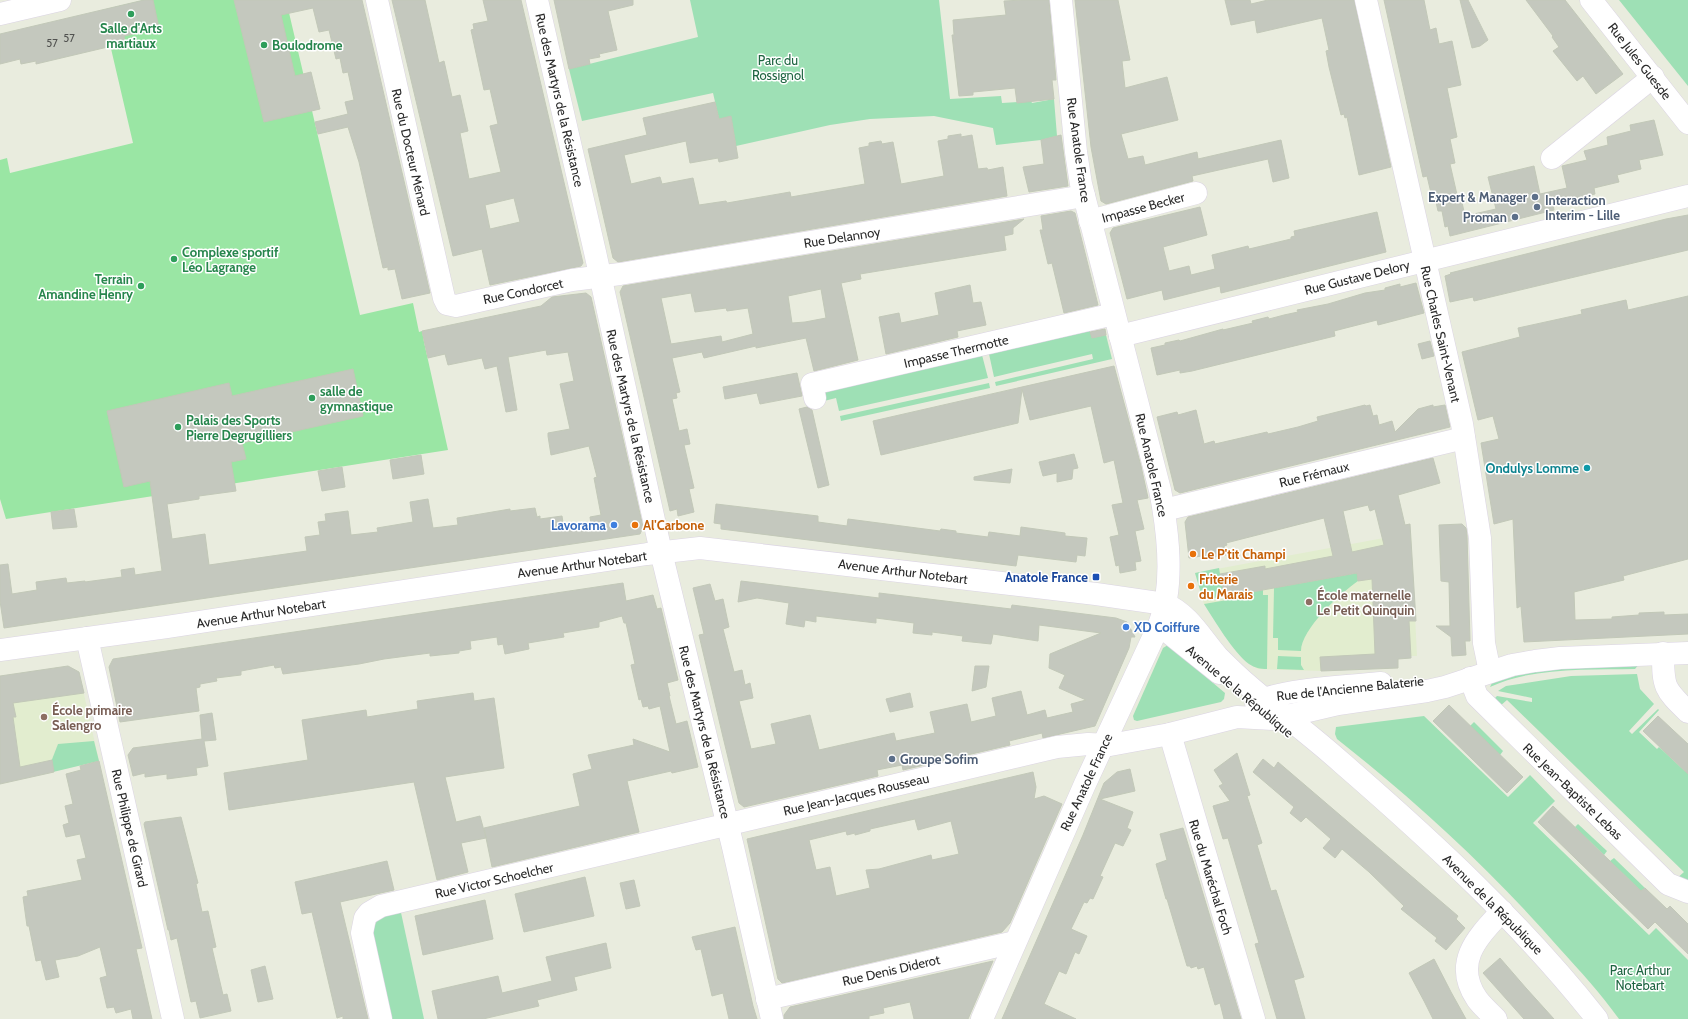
<svg xmlns="http://www.w3.org/2000/svg" width="1688" height="1019" font-family="Cabin,sans-serif">
<style>
.education{fill:#e2edcf}
.green{fill:#9ee0b5}
.pitch{fill:#9ae6a4}
.building{fill:#c4c8be;stroke:#c2c8b8;fill-rule:evenodd}
.lines{fill:none;stroke-linecap:round;stroke-linejoin:round}
.minor-casing{stroke:#dbd4e3;stroke-width:23}
.minor{stroke:#fff;stroke-width:22}
.leisure-dot{fill:#2e9e5b;stroke:#fff;stroke-width:1.5}
.service-dot{fill:#5c6f8a;stroke:#fff;stroke-width:1.5}
.culture-dot{fill:#0f9aa8;stroke:#fff;stroke-width:1.5}
.shop-dot{fill:#3f7fe0;stroke:#fff;stroke-width:1.5}
.food-dot{fill:#e8710a;stroke:#fff;stroke-width:1.5}
.transit-dot{fill:#1a4fb4;stroke:#fff;stroke-width:1.5}
.education-dot{fill:#8d6e63;stroke:#fff;stroke-width:1.5}
.labels{text-anchor:middle;dominant-baseline:central;stroke-width:3;stroke-linejoin:round;paint-order:stroke}
.number-label{font-size:11px;fill:#515250}
.leisure-label{font-size:13px;font-weight:bold;fill:#27864d;stroke:#fff;text-anchor:start}
.park-label{font-size:13px;fill:#1e6541;stroke:#fff}
.street-label{font-size:13px;fill:#2b2b2b;stroke:#fff}
.service-label{font-size:13px;font-weight:bold;fill:#4e5e75;stroke:#fff;text-anchor:end}
.culture-label{font-size:13px;font-weight:bold;fill:#0d838f;stroke:#fff;text-anchor:end}
.shop-label{font-size:13px;font-weight:bold;fill:#366cbe;stroke:#fff;text-anchor:end}
.food-label{font-size:13px;font-weight:bold;fill:#c56008;stroke:#fff;text-anchor:start}
.transit-label{font-size:13px;font-weight:bold;fill:#164399;stroke:#fff;text-anchor:end}
.education-label{font-size:13px;font-weight:bold;fill:#785e54;stroke:#fff;text-anchor:start}
</style>
<rect width="100%" height="100%" fill="#e9ecde"/>
<g class="education">
<polygon points="1411,533 1417,656 1411,656 1410,658 1398,659 1398,668 1321,671 1258,669 1249,664 1216,622 1204,604 1195,573"/>
<polygon points="68,666 79,672 99,761 0,784 0,676"/>
</g>
<g class="green">
<polygon points="690,0 939,0 950,99 1001,96 1002,103 1031,101 1032,103 1054,99 1057,136 1041,140 996,145 993,128 934,116 870,119 830,125 736,146 731,117 719,119 713,93 582,121 569,69 698,37"/>
<polygon points="1619,0 1688,0 1688,86"/>
<polygon points="1090,331 1092,338 1106,335 1112,359 996,386 995,382 1093,359 1092,354 994,377 989,354"/>
<polygon points="982,355 988,378 839,411 836,398 824,401 822,392"/>
<polygon points="989,383 990,388 841,421 840,416"/>
<polygon points="1219,568 1224,597 1203,600 1195,573"/>
<path d="M1357 573 1358 581C1341 593 1301 629 1301 651L1278 650V638H1273L1274 588Z"/>
<path d="M1263 590V595H1268L1267 669C1260 669 1255 668 1249 664 1234 653 1214 620 1204 604L1227 600V596Z"/>
<polygon points="1168,645 1225,693 1224,699 1221,702 1137,721 1134,720 1133,716 1163,648"/>
<polygon points="1278,656 1301,657 1301,665 1304,670 1277,669"/>
<path d="M1641 662 1635 669C1590 670 1531 667 1490 687L1492 683 1537 669Z"/>
<polygon points="1637,674 1640,689 1654,704 1629,731 1632,734 1658,709 1659,710 1639,732 1657,749 1659,747 1688,774 1688,886 1674,881 1684,872 1507,700 1500,706 1495,698 1497,696 1532,702 1532,698 1498,691 1506,686 1571,676"/>
<path d="M1424 716 1508 797 1530 775 1555 801 1533 823 1649 935 1656 928 1688 960V1019H1619C1601 994 1581 972 1560 949 1493 872 1417 802 1337 739L1335 734 1336 727Z"/>
<polygon points="1474,722 1503,751 1500,755 1470,726"/>
<polygon points="94,741 99,761 53,772 51,762 58,744"/>
<polygon points="1578,824 1607,851 1604,855 1575,827"/>
<polygon points="1614,858 1645,888 1641,891 1610,861"/>
<polygon points="400,908 424,1019 389,1019 371,934 378,918"/>
</g>
<polygon class="pitch" points="144,0 286,0 360,315 413,303 419,332 422,331 424,342 448,450 6,519 0,499 0,160 7,158 10,173 133,143 102,10"/>
<g class="building">
<polygon points="144,0 153,0 159,28 124,36 126,46 113,49 112,46 36,64 36,61 21,64 20,59 0,64 0,34"/>
<polygon points="234,0 362,0 430,293 402,299 395,269 388,270 388,267 383,268 359,162 348,127 318,134 315,122 348,114 345,102 354,100 348,72 343,73 340,58 336,59 329,30 319,32 313,8 281,15 295,76 311,72 320,109 264,122"/>
<path d="M392 0H425L439 63 444 61 452 97 460 95 468 131 460 133 469 179 501 172 490 126 498 124 490 89 484 90 471 30 474 29 473 24 488 21 483 0H521L583 263 581 266 490 285 482 249 453 256ZM514 198 520 222 490 229 485 205Z"/>
<polygon points="554,0 633,0 633,5 608,11 617,50 599,54 600,57 589,59 590,64 569,69"/>
<polygon points="1023,0 1049,0 1056,80 1052,80 1054,99 1017,103 1015,88 973,92 973,95 959,96 952,35 954,35 953,20 1006,15 1004,1"/>
<polygon points="1075,0 1118,0 1130,60 1122,61 1125,88 1167,77 1178,120 1121,134 1128,159 1143,156 1145,165 1197,152 1198,159 1281,140 1289,178 1273,182 1268,159 1192,176 1193,181 1106,204 1101,201 1091,147"/>
<polygon points="1225,0 1250,0 1251,4 1268,0 1354,0 1391,167 1359,175 1347,117 1345,118 1344,114 1341,115 1329,67 1326,51 1329,50 1322,18 1257,33 1255,20 1231,25"/>
<polygon points="1384,0 1424,0 1430,30 1436,28 1439,44 1452,41 1461,85 1447,88 1457,137 1450,139 1455,163 1450,164 1458,199 1461,198 1465,216 1496,209 1488,177 1534,166 1540,194 1567,188 1562,166 1587,160 1584,151 1608,145 1607,137 1631,131 1630,125 1654,120 1663,155 1639,160 1641,169 1617,175 1619,182 1594,188 1595,194 1553,204 1554,210 1450,236 1448,226 1445,227 1442,211 1438,211 1434,193 1431,193 1427,176 1423,177"/>
<polygon points="1460,0 1468,0 1488,40 1480,46 1472,48"/>
<polygon points="1526,0 1565,0 1623,74 1596,94 1583,76 1577,81 1553,51 1559,47 1552,37 1553,36"/>
<polygon points="715,102 719,119 731,116 738,158 719,162 718,158 690,163 686,141 624,155 631,184 660,177 662,184 693,178 699,205 726,201 727,203 790,192 791,197 865,184 859,148 869,146 869,143 881,141 882,144 893,142 901,184 944,176 938,141 948,139 948,136 961,134 961,137 972,135 978,169 987,168 988,170 1003,167 1007,196 618,262 613,258 588,149 647,135 643,118"/>
<polygon points="1061,135 1068,186 1029,192 1023,167 1044,164 1041,140"/>
<polygon points="1200,207 1207,235 1163,247 1169,271 1189,266 1191,275 1215,269 1212,255 1248,246 1249,249 1291,239 1291,237 1295,236 1294,231 1377,212 1386,252 1221,293 1220,286 1164,300 1162,290 1127,299 1110,233 1113,228"/>
<polygon points="1071,211 1075,213 1098,305 1064,313 1052,263 1048,264 1040,230 1043,230 1041,216"/>
<polygon points="1688,215 1688,250 1474,301 1473,297 1450,302 1445,276 1451,274 1450,273 1666,219"/>
<path d="M1024 219 1013 228V234L1004 236 1006 250 860 274 861 279 841 283 858 360 814 371 806 338 756 348V346L704 358 702 352 672 358 680 392 676 393 677 398 672 399 679 431 687 429 690 444 684 445 694 488 689 489 694 512 678 516 677 509 670 511 620 292 623 286ZM821 289 826 318 805 322 792 323 788 296ZM691 293 695 312 726 308 727 311 748 308 753 334 722 342 721 336 671 344 661 298Z"/>
<polygon points="1416,283 1424,313 1378,325 1377,320 1334,331 1335,336 1192,371 1180,373 1180,370 1157,375 1151,348 1165,345 1165,343 1179,340 1180,341 1223,329 1223,330 1253,323 1252,321 1268,317 1269,319 1284,315 1298,312 1297,310 1328,304 1365,293 1385,290 1385,288 1400,284 1400,287"/>
<polygon points="970,285 973,303 981,302 986,325 957,331 958,337 886,354 879,317 899,313 901,323 939,315 935,293"/>
<polygon points="586,293 591,297 614,399 643,527 640,534 4,628 0,601 0,565 8,564 12,594 37,590 36,582 66,578 67,583 85,581 85,582 122,577 121,570 134,568 135,575 162,571 150,481 124,487 107,411 229,383 232,396 353,369 363,416 242,443 246,459 231,462 236,491 199,496 199,499 167,504 172,539 205,534 209,565 307,551 305,537 320,535 318,522 326,521 325,514 348,511 351,535 378,532 377,528 413,522 410,502 428,499 433,528 458,525 457,518 510,509 510,511 535,508 537,517 540,516 540,519 562,516 564,529 591,524 590,517 601,515 594,478 597,477 589,446 551,455 548,436 548,433 570,429 560,384 574,381 568,352 547,355 546,350 508,357 517,410 506,412 497,366 485,369 482,358 448,365 445,354 428,358 422,331 541,306 552,297"/>
<polygon points="1688,296 1688,559 1623,576 1624,580 1574,592 1575,620 1612,619 1612,617 1639,615 1639,613 1664,612 1664,615 1688,614 1688,634 1524,642 1521,606 1517,608 1513,519 1494,524 1481,443 1499,439 1493,416 1478,420 1462,352 1520,337 1518,328 1582,314 1581,310 1626,300 1628,310"/>
<polygon points="1105,329 1106,335 1092,338 1090,332"/>
<polygon points="1430,341 1434,356 1422,359 1418,344"/>
<polygon points="1114,366 1141,466 1148,498 1137,500 1144,529 1135,531 1141,561 1135,562 1136,570 1120,573 1119,565 1116,566 1110,537 1119,535 1112,505 1123,503 1114,460 1104,463 1091,406 1030,420 1022,389 1018,423 881,455 873,421"/>
<polygon points="797,373 802,396 760,404 757,393 725,399 723,387"/>
<polygon points="1365,405 1366,406 1370,405 1373,416 1377,415 1379,425 1392,421 1395,432 1418,409 1433,405 1433,407 1445,405 1450,427 1180,493 1175,490 1157,417 1177,412 1178,415 1196,410 1204,444 1214,441 1215,444 1267,432 1268,434 1298,427 1318,421 1317,417"/>
<polygon points="807,407 812,410 829,485 818,488 799,409"/>
<polygon points="1074,454 1078,468 1073,469 1072,479 1057,482 1057,473 1043,476 1039,462"/>
<polygon points="421,455 424,474 393,479 390,460"/>
<path d="M1433 458 1440 483 1398 495 1405 525 1410 524 1416 621H1409L1411 658 1398 659V668L1321 671 1320 657 1375 654 1372 579 1358 581 1357 573 1224 597 1220 574 1265 566V569L1333 556 1324 518 1226 543 1227 545 1224 546 1226 555 1208 558V555L1189 558 1185 522 1188 517ZM1368 505 1370 511 1375 509 1384 545 1352 552 1343 511Z"/>
<polygon points="342,467 345,487 322,491 318,471"/>
<polygon points="1012,469 1010,483 974,480 974,477"/>
<polygon points="716,504 818,516 818,522 847,526 848,519 940,531 941,529 956,531 956,533 988,537 989,532 1020,536 1021,527 1065,533 1065,536 1087,538 1085,556 1077,555 1076,562 1018,555 1016,566 721,529 721,524 714,523"/>
<polygon points="74,509 77,527 53,529 51,512"/>
<polygon points="1462,524 1466,528 1467,535 1470,641 1465,641 1466,655 1452,656 1451,637 1436,626 1450,626 1449,582 1441,581 1439,525"/>
<polygon points="741,581 879,598 879,593 1011,609 1012,605 1116,618 1127,622 1135,637 1131,637 1129,648 1095,726 1043,738 1042,733 1009,741 1010,745 903,770 902,765 877,770 878,776 744,807 739,803 723,737 699,635 704,634 693,588 710,584 715,601 723,599 729,627 723,629 734,672 742,670 745,685 750,683 753,698 739,701 751,749 776,744 771,724 810,715 819,750 894,733 896,741 935,733 930,712 967,704 971,722 996,716 992,698 1021,691 1027,715 1045,710 1047,718 1073,712 1071,704 1086,700 1059,688 1065,675 1049,668 1050,654 1101,633 1039,625 1038,641 993,634 991,644 962,641 963,636 932,632 932,635 913,633 914,623 876,618 876,623 816,616 816,622 805,620 804,627 786,624 789,603 757,598 738,602"/>
<polygon points="623,583 626,601 653,595 657,609 661,608 678,680 667,683 670,696 669,696 676,724 687,721 698,767 672,773 671,771 627,781 639,832 492,867 484,828 580,806 573,774 592,769 588,755 634,745 633,739 670,752 660,706 649,709 648,706 643,707 641,699 639,700 631,665 635,664 626,623 624,623 622,616 599,622 599,627 563,633 564,637 528,643 529,649 505,654 503,644 498,645 497,637 470,641 471,649 459,651 459,653 430,656 430,653 384,659 359,664 283,674 281,667 275,668 274,665 241,671 241,675 216,678 217,681 200,684 200,687 196,688 199,711 120,722 109,667 113,659"/>
<polygon points="68,666 79,672 84,693 13,703 16,717 13,717 20,767 52,760 54,772 0,784 0,676"/>
<polygon points="975,666 989,666 986,687 972,691"/>
<polygon points="473,693 474,701 494,698 504,768 445,777 456,822 480,816 486,838 461,843 468,872 437,880 414,782 229,810 224,773 308,760 302,720 366,710 367,717 418,709 417,701"/>
<polygon points="910,693 913,707 890,712 886,699"/>
<polygon points="1449,705 1523,777 1507,793 1433,721"/>
<polygon points="212,713 216,740 204,741 208,766 196,768 197,775 167,779 167,774 145,777 145,773 133,776 128,755 133,748 202,739 200,715"/>
<polygon points="1658,716 1688,744 1688,774 1643,731"/>
<polygon points="1237,753 1250,795 1247,796 1262,843 1257,845 1271,891 1276,890 1304,977 1294,980 1305,1019 1277,1019 1255,944 1259,943 1228,838 1223,839 1213,806 1230,801 1219,786 1223,784 1214,770"/>
<polygon points="1263,759 1274,768 1278,762 1458,916 1456,919 1465,928 1446,950 1435,941 1437,938 1401,909 1404,906 1369,872 1342,849 1335,858 1323,848 1331,839 1306,817 1301,822 1290,813 1294,807 1253,772"/>
<polygon points="99,761 142,948 136,949 152,1019 133,1019 131,1009 116,1013 114,1007 107,1008 100,978 107,976 100,947 78,956 55,960 59,977 46,980 41,960 36,961 29,926 27,926 23,897 28,896 27,891 82,880 77,860 86,858 80,834 66,837 63,825 69,823 65,806 73,804 66,774 81,770 80,766"/>
<polygon points="1130,769 1135,791 1100,799 1133,812 1127,828 1131,830 1123,846 1115,843 1100,876 1103,877 1093,899 1090,898 1087,903 1084,902 1071,929 1087,936 1079,954 1075,952 1066,974 1059,971 1044,1004 1076,1019 1002,1019 1083,835 1104,783 1117,772"/>
<path d="M1033 772 1036 787 1034 799 1044 796 1062 804 1010 923 1002 932 782 983 778 979 747 839ZM915 819 918 830 951 821 959 854 932 860 931 855 879 869 866 870 870 888 836 896 830 867 816 870 809 840 846 831 847 835 855 833V835L870 831V829Z"/>
<polygon points="1553,806 1641,891 1645,888 1667,909 1670,906 1688,924 1688,954 1655,922 1648,929 1538,822"/>
<polygon points="181,817 198,883 196,884 202,912 208,911 216,947 212,948 223,995 227,994 231,1011 200,1018 196,1001 191,1002 177,938 171,940 169,930 168,930 144,824 145,822"/>
<polygon points="1183,828 1194,864 1241,1019 1224,1019 1220,1003 1215,1005 1204,967 1198,969 1197,966 1191,968 1190,966 1187,966 1167,899 1166,899 1156,864 1167,860 1160,834"/>
<polygon points="387,861 394,890 340,902 368,1019 343,1019 343,1016 337,1018 312,912 302,914 295,882"/>
<polygon points="585,877 594,916 524,932 515,894"/>
<polygon points="634,880 640,906 626,909 620,883"/>
<polygon points="485,900 493,939 423,955 415,916"/>
<polygon points="735,927 753,1006 757,1019 729,1019 723,993 712,996 701,949 696,950 692,937"/>
<polygon points="606,943 611,968 574,977 577,990 537,1000 539,1006 483,1019 438,1019 432,991 498,976 502,993 552,981 546,957"/>
<polygon points="1500,958 1526,988 1554,1019 1524,1019 1483,973"/>
<polygon points="1434,959 1451,992 1466,1019 1433,1019 1424,1001 1409,973"/>
<polygon points="993,961 968,1019 914,1019 910,1002 883,1008 884,1013 869,1016 869,1019 784,1019 784,1015 790,1007"/>
<polygon points="265,966 273,999 258,1002 251,970"/>
</g>
<g class="lines">
<defs>
<g id="minor">
<polyline points="377,0 444,298 447,304 456,306 572,280 620,274 1084,196"/>
<polyline points="537,0 595,252 661,552 733,847 772,1019"/>
<polyline points="1366,0 1462,424 1480,538 1484,643 1490,672"/>
<polyline points="1591,0 1688,123"/>
<polyline points="0,14 60,0"/>
<polyline points="1552,158 1653,77"/>
<polyline points="1090,221 1196,193"/>
<polyline points="1120,336 1688,196"/>
<polyline points="815,398 812,384 1114,314"/>
<polyline points="1164,510 1464,438"/>
<polyline points="1159,625 1219,673"/>
<polyline points="87,638 173,1019"/>
<path d="M0 650 167 627 647 554 700 548 1096 594 1165 604C1189 614 1202 639 1218 657 1228 667 1238 677 1249 686 1279 712 1312 736 1342 763 1433 842 1522 924 1597 1019"/>
<path d="M1663 653C1663 687 1664 689 1688 712"/>
<polyline points="1470,678 1477,696 1668,884 1688,892"/>
<path d="M1256 703C1277 689 1353 686 1381 683"/>
<polyline points="1170,734 1254,1019"/>
<polyline points="767,999 1015,942"/>
<polyline points="381,1019 362,933 365,918 369,913 381,906 1057,747 1088,744 1110,745 1170,734 1237,717 1274,719 1338,704 1427,691 1445,687 1512,665 1535,661 1560,658 1688,653"/>
<path d="M982 1019 1085 784 1159 625C1175 585 1168 531 1160 490L1081 184 1076 152 1061 0"/>
<path d="M1496 1019C1490 1013 1482 1006 1477 999 1452 962 1478 937 1502 911"/>
</g>
</defs>
<use href="#minor" class="minor-casing"/>
<use href="#minor" class="minor"/>
</g>
<g class="leisure-dot">
<circle cx="131" cy="14" r="4"/>
<circle cx="264" cy="45" r="4"/>
<circle cx="174" cy="259" r="4"/>
<circle cx="141" cy="286" r="4"/>
<circle cx="312" cy="398" r="4"/>
<circle cx="178" cy="427" r="4"/>
</g>
<g class="service-dot">
<circle cx="1535" cy="197" r="4"/>
<circle cx="1537" cy="207" r="4"/>
<circle cx="1515" cy="217" r="4"/>
<circle cx="892" cy="759" r="4"/>
</g>
<circle class="culture-dot" cx="1587" cy="468" r="4"/>
<g class="shop-dot">
<circle cx="614" cy="525" r="4"/>
<circle cx="1126" cy="627" r="4"/>
</g>
<g class="food-dot">
<circle cx="635" cy="525" r="4"/>
<circle cx="1193" cy="554" r="4"/>
<circle cx="1191" cy="586" r="4"/>
</g>
<rect class="transit-dot" x="1092" y="573" width="8" height="8" rx="2"/>
<g class="education-dot">
<circle cx="1309" cy="602" r="4"/>
<circle cx="44" cy="717" r="4"/>
</g>
<g class="labels">
<g class="number-label">
<text x="69" y="38">57</text>
<text x="52" y="43">57</text>
</g>
<g class="leisure-label">
<text x="131" y="28" text-anchor="middle">Salle d'Arts<tspan x="131" dy="15">martiaux</tspan></text>
<text x="272" y="45">Boulodrome</text>
<text x="182" y="252">Complexe sportif<tspan x="182" dy="15">Léo Lagrange</tspan></text>
<text x="133" y="279" text-anchor="end">Terrain<tspan x="133" dy="15">Amandine Henry</tspan></text>
<text x="320" y="391">salle de<tspan x="320" dy="15">gymnastique</tspan></text>
<text x="186" y="420">Palais des Sports<tspan x="186" dy="15">Pierre Degrugilliers</tspan></text>
</g>
<g class="park-label">
<text x="778" y="60">Parc du<tspan x="778" dy="15">Rossignol</tspan></text>
<text x="1640" y="970">Parc Arthur<tspan x="1640" dy="15">Notebart</tspan></text>
</g>
<g class="street-label">
<text transform="translate(1640 61) rotate(52)">Rue Jules Guesde</text>
<text transform="translate(560 100) rotate(77)">Rue des Martyrs de la Résistance</text>
<text transform="translate(1079 150) rotate(82)">Rue Anatole France</text>
<text transform="translate(411 152) rotate(77)">Rue du Docteur Ménard</text>
<text transform="translate(1143 207) rotate(-15)">Impasse Becker</text>
<text transform="translate(842 237) rotate(-9)">Rue Delannoy</text>
<text transform="translate(1357 277) rotate(-14)">Rue Gustave Delory</text>
<text transform="translate(523 291) rotate(-12)">Rue Condorcet</text>
<text transform="translate(1441 334) rotate(77)">Rue Charles Saint-Venant</text>
<text transform="translate(956 351) rotate(-13)">Impasse Thermotte</text>
<text transform="translate(631 416) rotate(77)">Rue des Martyrs de la Résistance</text>
<text transform="translate(1152 465) rotate(77)">Rue Anatole France</text>
<text transform="translate(1314 474) rotate(-14)">Rue Frémaux</text>
<text transform="translate(582 564) rotate(-8)">Avenue Arthur Notebart</text>
<text transform="translate(903 571) rotate(7)">Avenue Arthur Notebart</text>
<text transform="translate(261 613) rotate(-9)">Avenue Arthur Notebart</text>
<text transform="translate(1350 688) rotate(-6)">Rue de l'Ancienne Balaterie</text>
<text transform="translate(1240 691) rotate(40)">Avenue de la République</text>
<text transform="translate(705 732) rotate(76)">Rue des Martyrs de la Résistance</text>
<text transform="translate(1086 782) rotate(-65)">Rue Anatole France</text>
<text transform="translate(1573 791) rotate(44)">Rue Jean-Baptiste Lebas</text>
<text transform="translate(856 794) rotate(-13)">Rue Jean-Jacques Rousseau</text>
<text transform="translate(130 828) rotate(77)">Rue Philippe de Girard</text>
<text transform="translate(1211 877) rotate(73)">Rue du Maréchal Foch</text>
<text transform="translate(494 880) rotate(-13)">Rue Victor Schoelcher</text>
<text transform="translate(1493 904) rotate(45)">Avenue de la République</text>
<text transform="translate(891 970) rotate(-13)">Rue Denis Diderot</text>
</g>
<g class="service-label">
<text x="1527" y="197">Expert &amp; Manager</text>
<text x="1545" y="200" text-anchor="start">Interaction<tspan x="1545" dy="15">Interim - Lille</tspan></text>
<text x="1507" y="217">Proman</text>
<text x="900" y="759" text-anchor="start">Groupe Sofim</text>
</g>
<g class="culture-label">
<text x="1579" y="468">Ondulys Lomme</text>
</g>
<g class="shop-label">
<text x="606" y="525">Lavorama</text>
<text x="1134" y="627" text-anchor="start">XD Coiffure</text>
</g>
<g class="food-label">
<text x="643" y="525">Al'Carbone</text>
<text x="1201" y="554">Le P'tit Champi</text>
<text x="1199" y="579">Friterie<tspan x="1199" dy="15">du Marais</tspan></text>
</g>
<g class="transit-label">
<text x="1088" y="577">Anatole France</text>
</g>
<g class="education-label">
<text x="1317" y="595">École maternelle<tspan x="1317" dy="15">Le Petit Quinquin</tspan></text>
<text x="52" y="710">École primaire<tspan x="52" dy="15">Salengro</tspan></text>
</g>
</g>
</svg>
